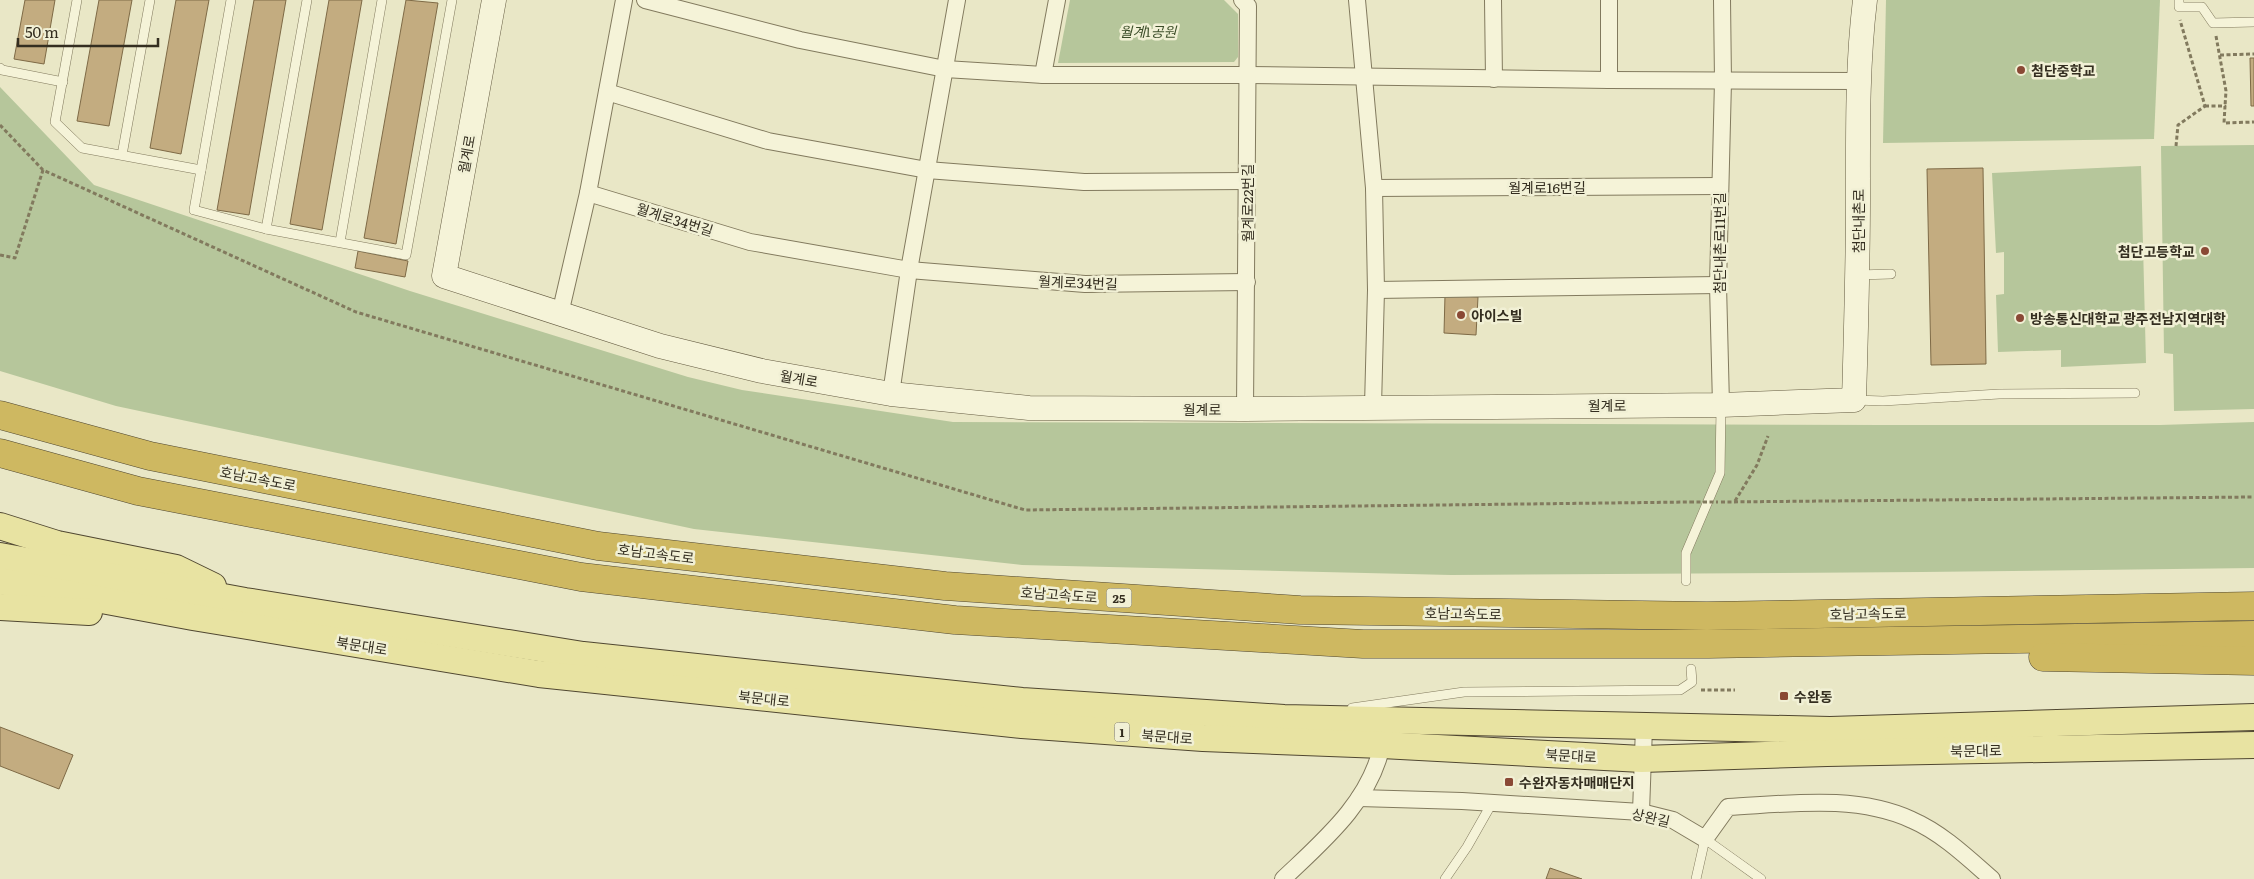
<svg xmlns="http://www.w3.org/2000/svg" width="2254" height="879" font-family="Literata,'Noto Sans KR',serif">
<style>
.green{fill:#b6c69b}
.building{fill:#c3ac80;stroke:#7e6a46}
.lines{fill:none;stroke-linecap:round;stroke-linejoin:round}
.lane-casing{stroke:#827a5e;stroke-width:10}
.street-casing{stroke:#827a5e;stroke-width:18}
.secondary-casing{stroke:#645b41;stroke-width:25}
.primary-casing{stroke:#504731;stroke-width:28}
.highway-casing{stroke:#504731;stroke-width:29}
.path{stroke:#827a5e;stroke-width:3;stroke-dasharray:4 2.5;stroke-linecap:butt}
.lane{stroke:#f5f3d8;stroke-width:9}
.street{stroke:#f5f3d8;stroke-width:16}
.secondary{stroke:#f5f3d8;stroke-width:24}
.primary{stroke:#e8e3a2;stroke-width:26}
.highway{stroke:#ceb861;stroke-width:28}
.path-bridge{stroke:#827a5e;stroke-width:3;stroke-dasharray:4 2.5;stroke-linecap:butt}
.poi-dot{fill:#8a4935;stroke:#f1f0d5;stroke-width:2}
.labels{text-anchor:middle;dominant-baseline:central;stroke-width:5;stroke-linejoin:round;paint-order:stroke}
.shield{fill:#f1f0d5;stroke:#6d6856;stroke-width:1}
.shield-label{font-size:12px;font-weight:bold;fill:#342e20}
.park-label{font-size:14px;font-style:italic;fill:#3c4e29;stroke:#f1f0d5}
.poi-label{font-size:14px;font-weight:bold;fill:#342e20;stroke:#f1f0d5;text-anchor:start}
.street-label{font-size:14px;fill:#342e20;stroke:#f1f0d5}
</style>
<rect width="100%" height="100%" fill="#e9e7c6"/>
<g class="green">
<polygon points="1070,0 1224,0 1238,14 1238,57 1234,62 1058,63"/>
<polygon points="1886,0 2160,0 2154,139 1883,143"/>
<polygon points="0,87 94,185 410,291 688,377 742,390 953,422 1883,425 2160,425 2254,422 2254,568 1922,572 1451,575 1022,565 694,529 116,406 0,371"/>
<polygon points="2254,145 2254,409 2174,411 2173,354 2164,353 2161,146"/>
<polygon points="2141,166 2146,363 2061,367 2061,350 1998,352 1996,295 2004,294 2004,252 1996,253 1992,173"/>
</g>
<g class="building">
<polygon points="25,0 55,0 44,64 14,59"/>
<polygon points="99,0 132,0 109,126 77,121"/>
<polygon points="176,0 209,0 181,154 150,148"/>
<polygon points="254,0 286,0 249,215 217,210"/>
<polygon points="329,0 362,0 322,230 290,224"/>
<polygon points="406,0 438,3 396,244 364,238"/>
<polygon points="2250,58 2254,58 2254,106 2251,106"/>
<polygon points="1983,168 1986,364 1931,365 1927,169"/>
<polygon points="358,251 408,261 405,277 355,268"/>
<polygon points="1445,295 1478,297 1476,335 1444,333"/>
<polygon points="0,727 73,755 59,789 0,766"/>
<polygon points="1550,868 1582,879 1546,879"/>
</g>
<g class="lines">
<defs>
<g id="lane">
<polyline points="77,0 55,122 82,148 201,170"/>
<polyline points="231,0 194,210 266,229 406,255 452,0"/>
<polyline points="2179,0 2179,7 2202,7 2213,23 2254,22"/>
<polyline points="0,68 2,70 63,82"/>
<polyline points="122,155 150,0"/>
<polyline points="266,229 307,0"/>
<polyline points="340,242 382,0"/>
<polyline points="1858,275 1891,274"/>
<polyline points="1855,400 1883,401 1999,394 2135,393"/>
<polyline points="1686,581 1686,553 1720,473 1721,406"/>
<polyline points="1352,708 1464,692 1680,690 1692,682 1691,669"/>
<polyline points="1445,879 1467,847 1492,803"/>
<polyline points="1696,879 1705,839 1761,879"/>
</g>
<g id="street">
<polyline points="645,0 800,40 945,69 1043,75 1248,75 1609,80 1858,81"/>
<polyline points="1242,0 1248,6 1245,409"/>
<polyline points="1357,0 1374,188 1376,290 1373,406"/>
<polyline points="1493,0 1494,79"/>
<polyline points="1609,0 1609,80"/>
<polyline points="1043,75 1057,0"/>
<polyline points="607,92 768,141 927,170 1084,182 1247,181"/>
<polyline points="1374,188 1719,186"/>
<polyline points="588,193 750,242 909,270 1085,284 1247,282"/>
<polyline points="1376,290 1718,285"/>
<polyline points="560,314 588,193 624,0"/>
<polyline points="891,394 909,270 957,0"/>
<polyline points="1721,405 1718,285 1723,81 1722,0"/>
<path d="M1359 798 1462 801 1641 812 1673 820 1705 839 1728 807C1788 804 1856 794 1912 820 1942 833 1968 858 1992 879"/>
<polyline points="1641,812 1644,727"/>
<path d="M1283 879C1323 841 1370 802 1382 745"/>
</g>
<path id="secondary" d="M494 0 444 276 660 346 762 371 891 394 1029 408 1245 409 1721 405 1854 400C1856 333 1858 266 1858 198 1858 132 1857 66 1865 0"/>
<g id="primary">
<polyline points="0,526 57,544 176,568 213,586"/>
<polyline points="0,556 245,601 583,655 1022,701 1284,718 1830,730 2254,717"/>
<polyline points="0,581 193,617 539,674 1022,725 1203,738 1382,745 1642,759 1827,753 2254,745"/>
<polyline points="0,607 89,612"/>
</g>
<g id="highway">
<polyline points="0,415 150,456 598,546 945,586 1300,610 1707,616 2254,606"/>
<polyline points="0,453 138,491 581,577 955,620 1363,644 1709,644 2254,635"/>
<polyline points="2043,657 2254,661"/>
</g>
</defs>
<use href="#lane" class="lane-casing"/>
<use href="#street" class="street-casing"/>
<use href="#secondary" class="secondary-casing"/>
<use href="#primary" class="primary-casing"/>
<use href="#highway" class="highway-casing"/>
<g class="path">
<polyline points="2216,36 2226,91 2225,106"/>
<polyline points="2220,55 2254,54"/>
<polyline points="2205,106 2225,106 2224,123 2254,122"/>
<polyline points="0,125 43,170 356,312 1025,510 1690,502"/>
<polyline points="2176,146 2178,125 2205,106 2180,20"/>
<polyline points="0,255 15,258 43,170"/>
<polyline points="1735,501 1757,465 1768,436"/>
<polyline points="1721,502 2254,497"/>
<polyline points="1701,690 1735,690"/>
</g>
<use href="#lane" class="lane"/>
<use href="#street" class="street"/>
<use href="#secondary" class="secondary"/>
<use href="#primary" class="primary"/>
<use href="#highway" class="highway"/>
<polyline class="path-bridge" points="1690,502 1718,502"/>
</g>
<g class="poi-dot">
<circle cx="2021" cy="70" r="5"/>
<circle cx="2205" cy="251" r="5"/>
<circle cx="1461" cy="315" r="5"/>
<circle cx="2020" cy="318" r="5"/>
<rect x="1779" y="691" width="10" height="10" rx="2.5"/>
<rect x="1504" y="777" width="10" height="10" rx="2.5"/>
</g>
<g class="labels">
<g class="shield">
<rect x="1106.5" y="588.5" width="25" height="19" rx="4"/>
<rect x="1114.5" y="722.5" width="15" height="19" rx="4"/>
</g>
<g class="shield-label">
<text x="1119" y="598">25</text>
<text x="1122" y="732">1</text>
</g>
<g class="park-label">
<text x="1148" y="31">월계1공원</text>
</g>
<g class="poi-label">
<text x="2031" y="70">첨단중학교</text>
<text x="2195" y="251" text-anchor="end">첨단고등학교</text>
<text x="1471" y="315">아이스빌</text>
<text x="2030" y="318">방송통신대학교 광주전남지역대학</text>
<text x="1794" y="696">수완동</text>
<text x="1519" y="782">수완자동차매매단지</text>
</g>
<g class="street-label">
<text transform="translate(466 154) rotate(-80)">월계로</text>
<text x="1547" y="187">월계로16번길</text>
<text transform="translate(1247 203) rotate(-90)">월계로22번길</text>
<text transform="translate(675 219) rotate(17)">월계로34번길</text>
<text transform="translate(1858 221) rotate(-90)">첨단내촌로</text>
<text transform="translate(1719 243) rotate(-90)">첨단내촌로11번길</text>
<text transform="translate(1078 282) rotate(2)">월계로34번길</text>
<text transform="translate(799 378) rotate(10)">월계로</text>
<text x="1607" y="405">월계로</text>
<text x="1202" y="409">월계로</text>
<text transform="translate(258 478) rotate(11)">호남고속도로</text>
<text transform="translate(656 553) rotate(7)">호남고속도로</text>
<text transform="translate(1059 594) rotate(4)">호남고속도로</text>
<text transform="translate(1463 613) rotate(1)">호남고속도로</text>
<text transform="translate(1868 613) rotate(-1)">호남고속도로</text>
<text transform="translate(362 645) rotate(9)">북문대로</text>
<text transform="translate(764 698) rotate(6)">북문대로</text>
<text transform="translate(1167 736) rotate(4)">북문대로</text>
<text transform="translate(1976 750) rotate(-1)">북문대로</text>
<text transform="translate(1571 755) rotate(3)">북문대로</text>
<text transform="translate(1651 817) rotate(13)">상완길</text>
</g>
</g>
<path d="M18 38v8h140v-8" fill="none" stroke="#342e20" stroke-width="2.5"/>
<text x="25" y="38" font-size="15" fill="#342e20" stroke="#f1f0d5" stroke-width="4" paint-order="stroke">50 m</text>
</svg>
